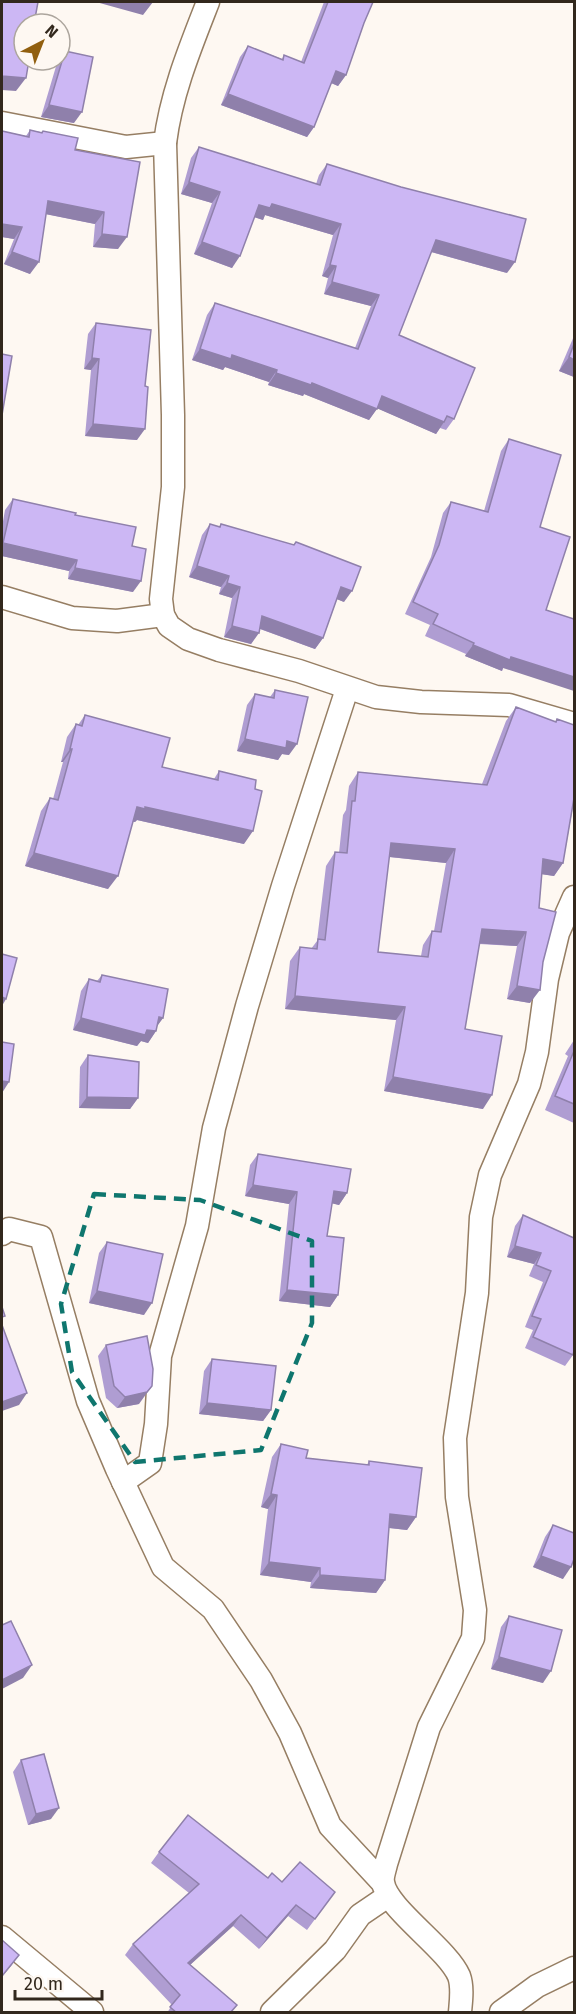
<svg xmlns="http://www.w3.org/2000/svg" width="576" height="2014" font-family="'Fira Sans',sans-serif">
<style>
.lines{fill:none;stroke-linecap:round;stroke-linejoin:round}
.minor-casing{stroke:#967e63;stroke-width:25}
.minor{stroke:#fff;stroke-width:22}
.wall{fill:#af9dd2;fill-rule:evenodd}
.shaded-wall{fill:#8f80ab}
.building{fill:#ccb7f4;stroke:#8f80ab;stroke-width:1.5;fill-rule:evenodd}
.marked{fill:none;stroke:#0f766e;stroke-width:4.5;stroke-dasharray:12 8;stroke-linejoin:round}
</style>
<rect width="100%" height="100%" fill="#fef8f2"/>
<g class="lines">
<defs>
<g id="minor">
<path d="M208 2C190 48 171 94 165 143L173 415V487L161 599 163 615 169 626 188 639 219 650 299 671 376 697 421 702 509 705 574 724"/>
<polyline points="2,123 126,147 165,143"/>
<polyline points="2,597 72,618 117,621 163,615"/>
<polyline points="2,1234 9,1229 41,1237 88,1401 117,1469 163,1567 213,1609 261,1680 290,1733 330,1826 382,1882"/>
<polyline points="123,1482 150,1463 156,1424 160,1356 197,1226 214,1128 247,1006 283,886 347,689"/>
<polyline points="2,1937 92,2012"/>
<polyline points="272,2012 335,1950 360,1915 388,1896"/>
<path d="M460 2012C461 2001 463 1987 459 1976 447 1948 386 1908 383 1882 382 1877 385 1869 386 1864L429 1727 473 1638 475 1610 457 1497 455 1438 477 1293 481 1217 490 1175 529 1084 537 1052 547 979 558 933 574 897"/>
<polyline points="501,2012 537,1986 574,1968"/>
</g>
</defs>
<use href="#minor" class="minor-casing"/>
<use href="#minor" class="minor"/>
</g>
<g class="wall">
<polygon points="324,2 373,2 364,23 346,75 338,86 331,83 314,127 307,137 221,105 240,57 248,46 282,59 284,55 301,62"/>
<polygon points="65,51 74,123 41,117 57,63 59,60 60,60 60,58"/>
<polygon points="30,130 41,132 43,131 75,150 140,162 118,249 93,247 95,224 46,214 30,274 4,264 14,239 2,237 2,131 26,136"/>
<polygon points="199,147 316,184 319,175 327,164 507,273 431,252 399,335 454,419 446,430 440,428 436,434 377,408 369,420 304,394 303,396 268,385 269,382 225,367 223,370 192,360 207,315 215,303 355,348 371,306 324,294 328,278 322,276 333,235 265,215 263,220 254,217 232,268 194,254 212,203 181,194 191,158"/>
<polygon points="96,323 137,440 85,436 91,370 84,369 88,334"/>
<polygon points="574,336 574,377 559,371"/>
<polygon points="509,439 540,527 503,668 502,671 465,656 466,654 425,636 430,625 405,614 431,557 443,513 451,502 484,511 501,451"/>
<polygon points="13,499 75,515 132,546 133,592 68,579 69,571 2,556 2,527 5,510"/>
<polygon points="210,524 219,527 221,524 294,545 296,542 344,602 337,599 323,638 315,649 260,629 251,644 224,637 232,598 219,594 221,587 189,577 202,535"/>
<polygon points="275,690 289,755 282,754 278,760 237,751 247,705 255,694 270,697"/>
<path d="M516 707 555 722 557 719 574 801 563 863 554 876 542 874 530 1003 507 999 517 946 479 944 465 1029 483 1109 384 1091 396 1020 285 1009 290 961 300 947 311 949 317 941 326 866 335 852 339 853 343 815 346 810 349 786 358 772 482 784 506 721ZM389 857 446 863 434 931H432L423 945 421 956 378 952Z"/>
<polygon points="85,715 162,767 214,779 219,771 244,844 137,820 135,822 133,822 108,889 25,866 41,811 50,798 53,799 63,762 61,762 67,737 76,724 78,725"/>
<polygon points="102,975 163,1018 157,1026 156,1031 148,1043 141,1041 137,1046 73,1030 81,991 89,979 97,981"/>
<polygon points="574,1040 574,1123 545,1110 568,1056 565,1054"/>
<polygon points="88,1055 138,1098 130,1109 79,1108 80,1067"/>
<polygon points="258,1154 347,1193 339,1205 332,1203 327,1236 338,1295 330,1307 279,1301 289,1204 245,1196 250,1165"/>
<polygon points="523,1215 574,1238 573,1355 565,1366 525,1348 533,1330 525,1327 543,1282 529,1276 534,1264 507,1257 515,1226"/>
<polygon points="107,1242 144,1315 89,1303 99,1253"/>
<polygon points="106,1345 139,1404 117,1408 106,1398 98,1356"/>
<polygon points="212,1359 271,1410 263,1421 199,1414 204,1371"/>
<polygon points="281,1444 306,1458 367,1465 369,1461 416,1517 407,1530 389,1528 385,1580 376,1593 310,1588 311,1582 260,1575 268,1509 261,1507 272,1457"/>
<polygon points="553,1525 563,1579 533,1567 545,1537"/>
<polygon points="509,1616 543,1683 491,1669 501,1627"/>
<polygon points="21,1760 51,1819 28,1825 13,1772"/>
<polygon points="159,1852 282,1882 335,1892 307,1930 288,1916 259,1949 233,1926 190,1965 237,2005 231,2013 167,2013 172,2005 125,1955 133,1944 189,1893 151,1863"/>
</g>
<g class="shaded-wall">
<polygon points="96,2 159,2 158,3 153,2 143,15"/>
<polygon points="336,71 346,75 338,86 329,82"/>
<polygon points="2,76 26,78 16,91 2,90"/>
<polygon points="228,94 314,127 307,137 221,105"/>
<polygon points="49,105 82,112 74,123 41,117"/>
<polygon points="189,182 220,192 212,203 181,194"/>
<polygon points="48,201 104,212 95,224 40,213"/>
<polygon points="272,204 341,224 333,235 265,215 263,220 251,216 259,205"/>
<polygon points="2,224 22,227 14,239 2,237"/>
<polygon points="102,234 127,237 118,249 93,247"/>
<polygon points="436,240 515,262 507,273 428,251"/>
<polygon points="202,242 240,256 232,268 194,254"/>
<polygon points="12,252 39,262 30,274 4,264"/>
<polygon points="330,265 336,266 328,278 322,276"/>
<polygon points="332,282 379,295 371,306 324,294"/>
<polygon points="200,349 232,355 277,370 269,382 225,367 223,370 192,360"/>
<polygon points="569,357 574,360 574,377 559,371"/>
<polygon points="92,358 99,359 91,370 84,369"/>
<polygon points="276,373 312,383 377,409 369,420 304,394 303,396 268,385"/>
<polygon points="382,396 444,422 436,434 374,407"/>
<polygon points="93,424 145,429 137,440 85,436"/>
<polygon points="3,543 77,560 69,571 2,556 2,545"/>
<polygon points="197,566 229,576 221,587 189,577"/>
<polygon points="75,568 141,581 133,592 68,579"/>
<polygon points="227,583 240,587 232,598 219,594"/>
<polygon points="341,587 352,591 344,602 334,598"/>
<polygon points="262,616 323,638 315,649 255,627"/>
<polygon points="232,626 259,633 251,644 224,637"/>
<polygon points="473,645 574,677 574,691 503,668 502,671 465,656"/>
<polygon points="245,739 287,741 297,744 289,755 282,754 278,760 237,751"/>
<polygon points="70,749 72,749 63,762 61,762"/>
<polygon points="137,807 145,807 253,831 244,844 137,820 135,822 128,820"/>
<polygon points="391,843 455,849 446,863 381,856"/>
<polygon points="34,853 118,876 108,889 25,866"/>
<polygon points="543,859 563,863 554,876 533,873"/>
<polygon points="482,929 526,932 517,946 472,943"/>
<polygon points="517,986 540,990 530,1003 507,999"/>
<polygon points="295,996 405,1007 396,1020 285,1009"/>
<polygon points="2,997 6,999 2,1006"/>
<polygon points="159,1017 163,1018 155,1029"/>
<polygon points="81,1018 156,1031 148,1043 141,1041 137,1046 73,1030"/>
<polygon points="393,1077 492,1095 483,1109 384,1091"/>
<polygon points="2,1081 9,1082 2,1093"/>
<polygon points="87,1097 138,1098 130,1109 79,1108"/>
<polygon points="253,1185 297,1192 289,1204 245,1196"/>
<polygon points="334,1191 347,1193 339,1205 326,1202"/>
<polygon points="515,1246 541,1253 534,1264 507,1257"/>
<polygon points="287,1290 338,1295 330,1307 279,1301"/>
<polygon points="97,1291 152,1303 144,1315 89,1303"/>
<polygon points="152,1386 139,1404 117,1408 125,1397"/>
<polygon points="27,1393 19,1405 2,1411 2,1402"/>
<polygon points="207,1403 271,1410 263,1421 199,1414"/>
<polygon points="271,1494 277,1495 268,1509 261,1507"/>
<polygon points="390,1514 416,1517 407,1530 381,1527"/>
<polygon points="541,1556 571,1567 563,1579 533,1567"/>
<polygon points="269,1562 320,1568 311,1582 260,1575"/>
<polygon points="320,1575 385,1580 376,1593 310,1588"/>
<polygon points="499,1657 551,1671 543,1683 491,1669"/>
<polygon points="32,1665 23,1678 2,1689 2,1680"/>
<polygon points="59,1808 51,1819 28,1825 36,1814"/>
<polygon points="296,1905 288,1916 259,1949 267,1938"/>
<polygon points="241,1915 233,1926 180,1974 188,1963"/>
<polygon points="19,1955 11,1966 2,1977 2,1976"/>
</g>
<g class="building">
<polygon points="2,2 38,2 34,24 24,24 24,60 29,60 26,78 2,76"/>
<polygon points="328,2 373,2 364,23 346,75 336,71 314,127 228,94 248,46 283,60 284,55 304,63"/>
<polygon points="65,51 93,57 82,112 49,105"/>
<polygon points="30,130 42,133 43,131 78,138 75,150 140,162 127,237 102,234 104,212 48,201 39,262 12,252 22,227 2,224 2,131 29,137"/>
<polygon points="199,147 320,185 327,164 401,187 526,219 515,262 436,240 399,335 475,368 454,419 447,416 444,422 382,396 377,409 312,383 311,385 276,373 277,370 232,355 231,359 200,349 215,303 358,349 379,295 332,282 336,266 330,265 341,224 272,204 270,208 259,205 240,256 202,242 220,192 189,182"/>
<polygon points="96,323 151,330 145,386 148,387 145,429 93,424 99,359 92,358"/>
<polygon points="574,344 574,360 569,357"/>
<polygon points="2,354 12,356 2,415"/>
<polygon points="509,439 561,455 540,527 570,537 546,610 574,619 574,677 511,657 510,660 473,645 474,643 433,624 438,614 413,602 439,545 451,502 488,512"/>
<polygon points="13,499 76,513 75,515 136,527 132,546 146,549 141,581 75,568 77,560 3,543"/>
<polygon points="210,524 220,527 221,524 294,545 296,542 361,567 352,591 341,587 323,638 262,616 259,633 232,626 240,587 227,583 229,576 197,566"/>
<polygon points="275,690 308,697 297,744 287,741 286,748 245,739 255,694 274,698"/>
<path d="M516 707 556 722 557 719 574 725V798L563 863 543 859 539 908 556 912 543 962 540 990 517 986 526 932 482 929 465 1029 502 1036 492 1095 393 1077 405 1007 295 996 300 947 317 949 318 939 325 940 335 852 347 853 352 801H355L358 772 487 785ZM391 843 455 849 441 932 432 931 428 957 378 952Z"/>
<polygon points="85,715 170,738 162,767 218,780 219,771 256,780 255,789 262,791 253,831 145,807 145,809 137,807 118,876 34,853 50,798 58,800 72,749 70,749 76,724 82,726"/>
<polygon points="2,954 17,958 6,999 2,997"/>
<polygon points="102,975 168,989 163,1018 159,1017 156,1031 147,1030 145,1035 81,1018 89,979 100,982"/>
<polygon points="2,1042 14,1044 9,1082 2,1081"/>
<polygon points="574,1051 574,1104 555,1096"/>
<polygon points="88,1055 139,1062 138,1098 87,1097"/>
<polygon points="258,1154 351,1169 347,1193 334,1191 327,1236 344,1238 338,1295 287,1290 297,1192 253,1185"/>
<polygon points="523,1215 574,1238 574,1351 573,1355 533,1337 541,1319 532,1316 551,1271 536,1265 541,1253 515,1246"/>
<polygon points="107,1242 163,1254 152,1303 97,1291"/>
<polygon points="2,1307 5,1316 2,1317"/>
<polygon points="2,1325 27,1393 2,1402"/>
<polygon points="147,1336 153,1369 152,1386 147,1392 125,1397 114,1386 106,1345"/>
<polygon points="212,1359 276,1366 271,1410 207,1403"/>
<polygon points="281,1444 308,1450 306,1458 369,1465 369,1461 422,1468 416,1517 390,1514 385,1580 320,1575 320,1568 269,1562 277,1495 271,1494"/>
<polygon points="553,1525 574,1533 574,1559 571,1567 541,1556"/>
<polygon points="509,1616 562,1630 551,1671 499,1657"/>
<polygon points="11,1621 32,1665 2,1680 2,1625"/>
<polygon points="44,1754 59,1808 36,1814 21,1760"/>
<polygon points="188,1815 268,1878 272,1873 282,1882 300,1862 335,1892 315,1919 296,1905 267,1938 241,1915 188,1963 237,2005 230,2013 177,2013 170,2007 180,1995 133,1944 199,1884 159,1852"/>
<polygon points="2,1940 19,1955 2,1976"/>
</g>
<path class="marked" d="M94 1194 200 1200 312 1241V1323L261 1450 135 1462 72 1372 61 1304Z"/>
<rect width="576" height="2014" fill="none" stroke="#32281d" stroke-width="6"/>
<g transform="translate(42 42) rotate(42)"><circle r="28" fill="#fef8f2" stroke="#aca59d" stroke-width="1.5"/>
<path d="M0-4.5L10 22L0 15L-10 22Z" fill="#915f0f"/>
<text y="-9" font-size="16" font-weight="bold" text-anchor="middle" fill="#32281d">N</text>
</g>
<path d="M15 1990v9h87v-9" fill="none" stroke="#32281d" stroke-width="3"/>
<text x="24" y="1990" font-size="18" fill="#32281d" stroke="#fef8f2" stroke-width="4.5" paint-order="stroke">20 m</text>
</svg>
